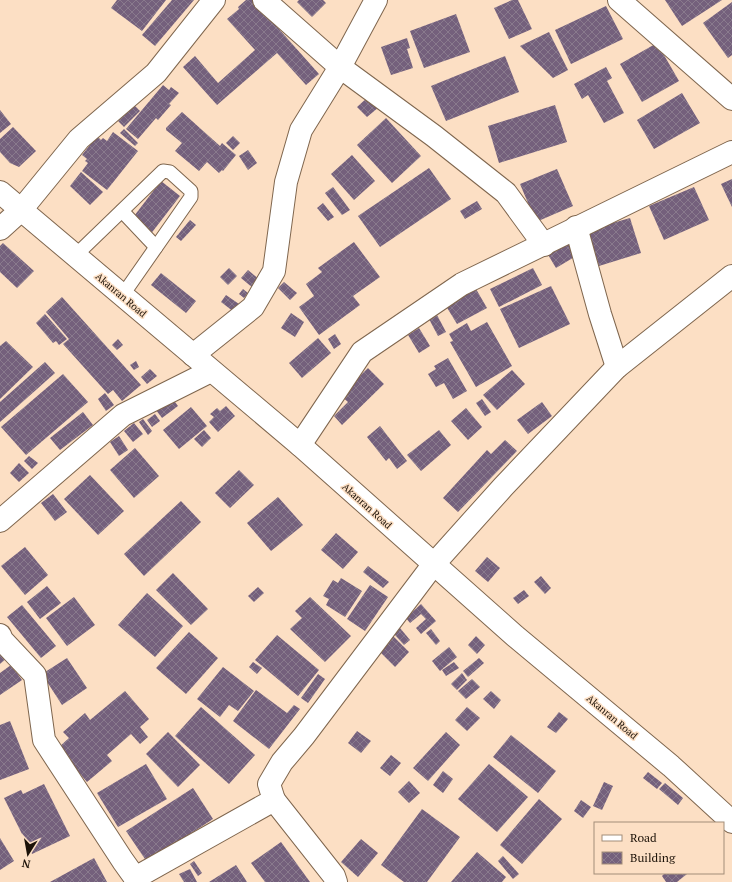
<svg xmlns="http://www.w3.org/2000/svg" width="732" height="882" font-family="'PT Serif',serif">
<style>
.building{fill:url(#building-cross-hatch)}
.lines{fill:none;stroke-linecap:round;stroke-linejoin:round}
.lane-casing{stroke:#7f664e;stroke-width:15}
.street-casing{stroke:#7f664e;stroke-width:24}
.secondary-casing{stroke:#7f664e;stroke-width:24}
.lane{stroke:#fff;stroke-width:13}
.street{stroke:#fff;stroke-width:22}
.secondary{stroke:#fff;stroke-width:22}
.labels{text-anchor:middle;dominant-baseline:central;stroke-width:3;stroke-linejoin:round;paint-order:stroke}
.street-label{font-size:10px;fill:#1c1208;stroke:#fcdfc4}
</style>
<defs>
<pattern id="building-cross-hatch" width="8" height="8" patternUnits="userSpaceOnUse"><rect width="8" height="8" fill="#74607c"/><path d="M0 0l8 8M0 8l8-8" fill="none" stroke="#897a8d"/></pattern>
</defs>
<rect width="100%" height="100%" fill="#fcdfc4"/>
<g class="building">
<polygon points="117,0 166,0 142,31 111,8"/>
<polygon points="172,0 194,0 155,46 142,35"/>
<polygon points="246,0 253,0 319,74 306,85 277,53 217,105 183,67 195,56 218,83 255,50 227,19 239,9 238,7"/>
<polygon points="299,0 323,0 326,3 312,17 297,2"/>
<polygon points="512,0 518,0 532,29 509,39 494,8"/>
<polygon points="665,0 722,0 682,26"/>
<polygon points="732,2 732,55 728,58 703,23"/>
<polygon points="606,6 623,39 571,64 555,30"/>
<polygon points="456,14 470,52 424,68 410,31"/>
<polygon points="549,32 568,70 553,78 520,46"/>
<polygon points="407,38 410,48 407,49 413,68 391,75 381,47"/>
<polygon points="657,43 679,81 642,102 620,64"/>
<polygon points="505,56 519,92 446,121 431,86"/>
<polygon points="606,67 612,78 607,81 624,113 604,123 588,95 582,99 574,84"/>
<polygon points="163,85 169,90 171,87 179,93 169,104 171,105 158,120 156,118 138,139 126,129"/>
<polygon points="682,93 700,123 654,149 637,120"/>
<polygon points="369,96 379,107 367,117 357,107"/>
<polygon points="134,105 140,111 124,127 118,121"/>
<polygon points="555,105 567,142 499,163 488,126"/>
<polygon points="0,110 11,124 0,133"/>
<polygon points="182,112 220,146 222,143 236,155 223,171 222,170 219,173 207,162 199,171 175,151 182,143 166,130 166,128"/>
<polygon points="386,118 421,156 392,183 357,145"/>
<polygon points="13,127 36,151 19,167 10,163 0,152 0,139"/>
<polygon points="124,129 138,143 135,146 120,133"/>
<polygon points="113,132 138,151 107,190 82,171 88,163 85,161 87,159 82,155 97,136 101,140 103,138 107,141"/>
<polygon points="233,136 240,143 233,150 226,143"/>
<polygon points="248,150 257,163 248,170 239,156"/>
<polygon points="352,155 375,181 354,200 331,174"/>
<polygon points="429,168 451,199 380,247 358,216"/>
<polygon points="557,169 573,206 536,222 520,184"/>
<polygon points="81,172 103,192 90,205 70,186"/>
<polygon points="732,179 732,207 721,184"/>
<polygon points="161,181 180,196 150,235 131,220"/>
<polygon points="333,187 350,210 342,215 325,193"/>
<polygon points="694,187 709,220 664,240 649,206"/>
<polygon points="477,201 482,209 465,219 460,211"/>
<polygon points="323,203 334,217 328,221 317,208"/>
<polygon points="630,218 641,253 599,266 588,230"/>
<polygon points="190,220 196,225 181,241 176,237"/>
<polygon points="573,239 581,253 556,268 547,253"/>
<polygon points="354,242 380,277 353,296 360,305 319,335 299,307 314,296 306,284 322,272 318,268"/>
<polygon points="3,243 34,271 17,288 0,272 0,246"/>
<polygon points="229,268 237,276 228,285 220,277"/>
<polygon points="533,268 542,285 499,307 490,289"/>
<polygon points="248,270 260,280 253,288 241,278"/>
<polygon points="161,273 196,301 186,313 151,285"/>
<polygon points="284,282 297,293 290,300 278,288"/>
<polygon points="551,286 570,324 519,348 500,309"/>
<polygon points="243,289 248,293 244,298 239,294"/>
<polygon points="476,289 487,308 457,324 446,306"/>
<polygon points="226,295 239,304 234,312 221,302"/>
<polygon points="62,297 141,385 122,401 113,390 108,394 63,344 69,339 46,312"/>
<polygon points="291,313 304,322 295,337 281,328"/>
<polygon points="45,314 67,339 59,345 56,341 53,343 36,323"/>
<polygon points="437,315 446,332 438,336 429,319"/>
<polygon points="487,322 512,366 476,387 450,342 453,341 449,334 467,323 471,331"/>
<polygon points="419,328 430,346 419,353 408,335"/>
<polygon points="335,334 341,344 334,349 328,339"/>
<polygon points="318,338 331,353 302,378 289,363"/>
<polygon points="118,339 123,345 117,350 112,345"/>
<polygon points="6,341 33,367 0,399 0,346"/>
<polygon points="448,358 467,391 453,399 444,383 436,387 428,374 436,369 434,366"/>
<polygon points="136,361 139,367 134,370 130,365"/>
<polygon points="45,362 55,373 0,422 0,402"/>
<polygon points="368,368 384,384 342,425 334,416 348,402 340,395"/>
<polygon points="150,369 157,376 147,384 141,377"/>
<polygon points="512,370 525,384 497,410 483,395"/>
<polygon points="63,374 88,402 26,455 1,427"/>
<polygon points="105,393 114,405 106,411 98,399"/>
<polygon points="169,394 178,406 162,418 153,406"/>
<polygon points="482,399 491,412 485,416 476,403"/>
<polygon points="542,402 552,416 528,434 517,420"/>
<polygon points="226,406 235,416 218,432 209,422 214,417 210,414 217,408 220,411"/>
<polygon points="191,407 207,426 179,449 163,430"/>
<polygon points="466,408 482,427 468,440 451,421"/>
<polygon points="83,412 93,425 60,450 50,438"/>
<polygon points="155,414 160,421 152,427 147,420"/>
<polygon points="143,419 152,431 148,435 139,422"/>
<polygon points="134,423 143,434 133,442 124,431"/>
<polygon points="380,426 407,461 397,469 389,458 386,461 367,437"/>
<polygon points="204,430 211,438 202,447 194,439"/>
<polygon points="439,430 451,445 421,471 407,455"/>
<polygon points="119,436 128,450 119,456 110,442"/>
<polygon points="505,440 517,451 458,512 443,498 487,450 491,454"/>
<polygon points="135,448 159,476 134,498 110,470"/>
<polygon points="29,456 38,463 32,469 24,461"/>
<polygon points="19,463 29,473 19,482 10,473"/>
<polygon points="239,470 254,485 230,508 215,493"/>
<polygon points="90,475 124,511 98,535 64,499"/>
<polygon points="53,494 67,512 55,521 41,503"/>
<polygon points="278,497 303,525 271,551 247,523"/>
<polygon points="181,501 201,522 144,576 124,554"/>
<polygon points="336,533 358,552 343,569 321,550"/>
<polygon points="25,547 48,575 25,595 1,566"/>
<polygon points="487,557 500,568 488,582 475,571"/>
<polygon points="368,566 389,582 383,588 363,572"/>
<polygon points="173,573 208,609 191,625 156,590"/>
<polygon points="541,576 551,588 545,594 534,582"/>
<polygon points="341,578 362,591 345,617 326,605 329,599 323,596 333,580 338,583"/>
<polygon points="370,585 388,597 365,631 347,619"/>
<polygon points="47,586 61,603 40,619 27,602"/>
<polygon points="258,587 264,593 254,602 248,596"/>
<polygon points="524,590 529,596 518,604 513,598"/>
<polygon points="147,593 183,626 155,657 118,625"/>
<polygon points="74,597 95,625 67,646 46,618"/>
<polygon points="310,597 351,636 325,662 290,629 302,618 295,611"/>
<polygon points="421,604 436,621 421,634 416,628 426,619 421,614 410,623 406,618"/>
<polygon points="22,605 56,646 41,658 7,617"/>
<polygon points="400,628 410,640 404,645 394,634"/>
<polygon points="431,629 440,641 436,645 426,633"/>
<polygon points="189,632 218,658 186,694 156,668"/>
<polygon points="277,635 319,670 298,696 255,660"/>
<polygon points="392,635 409,652 395,667 378,650"/>
<polygon points="476,636 485,645 477,654 468,645"/>
<polygon points="449,647 457,657 440,671 432,661"/>
<polygon points="0,649 7,658 0,664"/>
<polygon points="67,658 87,688 62,705 42,674"/>
<polygon points="479,658 484,663 468,677 463,671"/>
<polygon points="253,662 262,668 257,674 249,667"/>
<polygon points="454,662 459,668 446,676 442,670"/>
<polygon points="11,665 22,680 0,695 0,673"/>
<polygon points="223,667 254,691 238,711 229,705 220,717 197,699"/>
<polygon points="462,673 467,680 457,690 451,684"/>
<polygon points="318,674 325,679 308,703 301,698"/>
<polygon points="472,679 480,687 466,699 458,691"/>
<polygon points="256,690 287,713 294,705 300,709 269,749 233,721"/>
<polygon points="125,691 149,719 140,727 148,737 140,744 131,734 107,755 112,761 87,782 58,748 69,738 63,732 85,713 90,720"/>
<polygon points="491,691 501,700 494,709 483,699"/>
<polygon points="201,707 255,755 229,784 175,736"/>
<polygon points="467,707 480,718 467,731 455,720"/>
<polygon points="559,712 568,719 556,733 547,727"/>
<polygon points="10,721 29,769 0,780 0,725"/>
<polygon points="357,731 371,741 361,753 348,743"/>
<polygon points="168,732 200,765 178,787 146,754"/>
<polygon points="446,732 460,745 428,781 413,768"/>
<polygon points="511,735 556,771 538,793 493,757"/>
<polygon points="391,755 401,763 390,776 380,768"/>
<polygon points="146,764 167,799 118,827 97,793"/>
<polygon points="489,764 528,797 497,832 458,799"/>
<polygon points="443,771 453,779 443,793 433,785"/>
<polygon points="648,772 662,783 657,789 643,778"/>
<polygon points="409,781 420,793 409,803 398,792"/>
<polygon points="604,782 613,786 602,810 593,806"/>
<polygon points="665,783 683,798 678,805 659,789"/>
<polygon points="44,784 70,836 32,854 4,798 21,790 23,794"/>
<polygon points="193,788 213,819 147,862 126,831"/>
<polygon points="539,799 562,819 522,864 500,845"/>
<polygon points="581,800 591,807 583,818 574,811"/>
<polygon points="422,809 460,837 427,882 404,882 381,865"/>
<polygon points="0,838 14,861 0,870"/>
<polygon points="361,839 378,853 358,877 341,862"/>
<polygon points="281,842 310,882 265,882 251,863"/>
<polygon points="477,852 506,877 502,882 451,882"/>
<polygon points="503,856 519,874 513,879 498,861"/>
<polygon points="94,858 107,882 50,882"/>
<polygon points="194,861 202,873 198,876 190,864"/>
<polygon points="236,865 247,882 209,882"/>
<polygon points="190,869 197,882 184,882 179,874"/>
<polygon points="665,873 686,873 687,874 677,882 666,882 662,876"/>
</g>
<g class="lines">
<defs>
<g id="lane">
<polyline points="122,211 156,247"/>
<polyline points="75,256 163,171 170,172 191,191 191,197 122,296"/>
</g>
<g id="street">
<polyline points="264,0 340,67 434,136 506,193 544,245"/>
<polyline points="619,0 732,99"/>
<polyline points="576,227 600,314 617,367"/>
<polyline points="0,229 21,210 79,139 156,73 214,0"/>
<polyline points="193,355 253,307 274,271 286,182 301,130 340,67 376,0"/>
<polyline points="300,445 362,352 462,284 732,152"/>
<polyline points="0,521 123,415 211,371"/>
<polyline points="0,635 2,640 35,675 44,740 123,861 138,882"/>
<polyline points="274,800 334,876 336,882"/>
<polyline points="135,878 274,800 269,784 282,762 304,736 433,565 503,487 617,367 732,276"/>
</g>
<polyline id="secondary" points="0,192 300,445 515,636 671,766 732,822"/>
</defs>
<use href="#lane" class="lane-casing"/>
<use href="#street" class="street-casing"/>
<use href="#secondary" class="secondary-casing"/>
<use href="#lane" class="lane"/>
<use href="#street" class="street"/>
<use href="#secondary" class="secondary"/>
</g>
<g class="labels">
<g class="street-label">
<text transform="translate(121 295) rotate(40)">Akanran Road</text>
<text transform="translate(367 506) rotate(42)">Akanran Road</text>
<text transform="translate(612 717) rotate(40)">Akanran Road</text>
</g>
</g>
<rect x="594" y="822" width="130" height="52" fill="#fcdfc4" stroke="#a28d79"/>
<rect x="602" y="835" width="20" height="6" fill="#ffffff" stroke="#a28d79"/>
<text x="630" y="842" font-size="12" fill="#1c1208">Road</text>
<rect x="602" y="852" width="20" height="12" fill="url(#building-cross-hatch)" stroke="#a28d79"/>
<text x="630" y="862" font-size="12" fill="#1c1208">Building</text>
<g transform="translate(28 854) rotate(191)" stroke="#fcdfc4" stroke-width="3" paint-order="stroke">
<path d="M0-3L7 15L0 10L-7 15Z" fill="#1c1208"/>
<text y="-6" font-size="11" font-weight="bold" text-anchor="middle" fill="#1c1208">N</text>
</g>
</svg>
